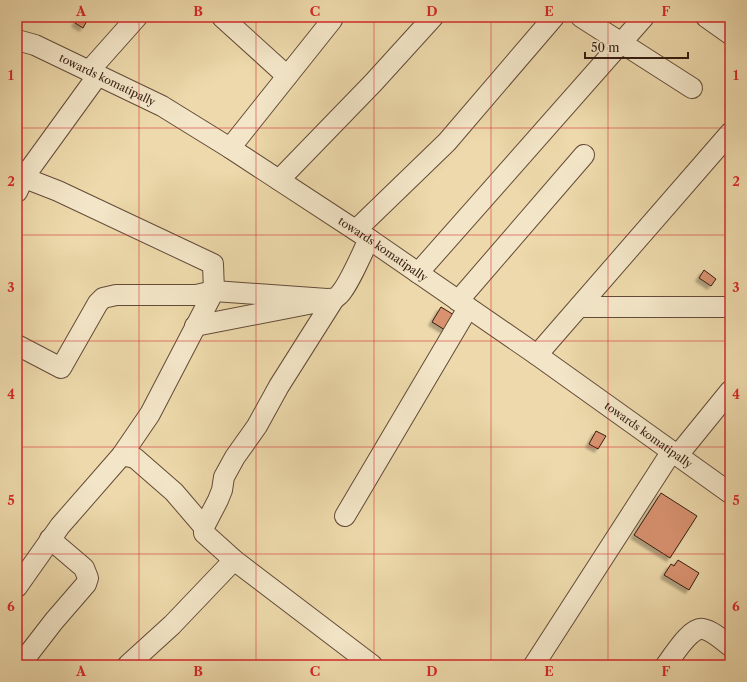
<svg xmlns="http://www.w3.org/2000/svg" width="747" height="682" font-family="'Libre Caslon Text',serif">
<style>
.building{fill:#d99270;stroke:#351c11;filter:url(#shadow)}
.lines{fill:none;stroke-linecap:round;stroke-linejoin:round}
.minor-casing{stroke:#634b38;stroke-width:22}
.minor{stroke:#f3e6c8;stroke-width:20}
.grid{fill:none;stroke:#d62828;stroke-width:1;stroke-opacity:0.55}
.labels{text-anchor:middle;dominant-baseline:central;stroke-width:3;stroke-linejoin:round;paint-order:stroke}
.street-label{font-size:11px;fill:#351c11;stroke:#f3e6c8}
.neatline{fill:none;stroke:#d62828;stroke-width:1.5}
.grid-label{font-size:13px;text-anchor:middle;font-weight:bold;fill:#d62828}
</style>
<defs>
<filter id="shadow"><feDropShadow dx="-3.5" dy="3.5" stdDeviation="1" flood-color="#0004"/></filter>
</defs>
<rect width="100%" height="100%" fill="#edd9ab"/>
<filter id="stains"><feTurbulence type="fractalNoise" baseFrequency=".005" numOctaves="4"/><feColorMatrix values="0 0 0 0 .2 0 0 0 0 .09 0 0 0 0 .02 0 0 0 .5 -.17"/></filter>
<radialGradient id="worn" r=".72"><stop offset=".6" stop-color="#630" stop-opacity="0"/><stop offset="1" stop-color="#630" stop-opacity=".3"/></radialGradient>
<g class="building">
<polygon points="79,17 89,17 83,28 75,23"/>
<polygon points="704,270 716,279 711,286 699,278"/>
<polygon points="441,307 454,315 445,330 432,322"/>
<polygon points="596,431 606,436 598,449 589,444"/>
<polygon points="661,493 697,516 670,558 634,535"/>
<polygon points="678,560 699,573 689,590 664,575 671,564 674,566"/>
</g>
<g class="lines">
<defs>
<g id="minor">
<polyline points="222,17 287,76"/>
<polyline points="581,17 692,88"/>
<polyline points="706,17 730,34"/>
<path id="s1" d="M17 40 35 45 162 106 230 148 369 239 537 355 730 493"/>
<polyline points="89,71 137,17"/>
<polyline points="230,148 332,20"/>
<polyline points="17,175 58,191 213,264 214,291 150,414 122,455 60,526 17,587"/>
<polyline points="279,180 373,83 433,17"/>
<polyline points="17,192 24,177 98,75"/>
<polyline points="356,230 447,142 554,17"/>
<polyline points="418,273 644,17"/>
<polyline points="458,301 584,155"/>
<polyline points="579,307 730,307"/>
<polyline points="195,326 334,299 279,386 257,426 235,457 224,477 222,490 218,500 204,527 204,533 234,560 372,665"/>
<path d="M17 345 61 368 98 303 103 298 116 295H196L214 291 327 299C332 299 335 299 339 295 349 285 362 253 369 239"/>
<polyline points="537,355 730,133"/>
<polyline points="122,455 135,458 174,492 204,527"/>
<polyline points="678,455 730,391"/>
<polyline points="345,516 468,308"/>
<polyline points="20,665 54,621 86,584 88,578 84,568 50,539"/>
<polyline points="128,665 172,625 234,560"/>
<polyline points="534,665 672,451"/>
<path d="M666 665C673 656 691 626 703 629 713 631 722 640 730 646"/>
</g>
</defs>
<use href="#minor" class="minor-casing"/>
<use href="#minor" class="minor"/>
</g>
<path class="grid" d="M139 17V665M256 17V665M374 17V665M491 17V665M608 17V665M17 128H730M17 235H730M17 341H730M17 447H730M17 554H730"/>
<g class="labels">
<g class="street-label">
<text stroke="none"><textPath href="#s1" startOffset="99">towards komatipally</textPath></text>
<text stroke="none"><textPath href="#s1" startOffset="423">towards komatipally</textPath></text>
<text stroke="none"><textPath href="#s1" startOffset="747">towards komatipally</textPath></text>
</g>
</g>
<rect width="747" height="682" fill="none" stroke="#edd9ab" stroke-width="44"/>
<path d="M585 52v6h103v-6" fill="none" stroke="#351c11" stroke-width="2"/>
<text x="591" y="52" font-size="12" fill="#351c11" stroke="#f3e6c8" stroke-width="3" paint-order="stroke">50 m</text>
<rect x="22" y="22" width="703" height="638" class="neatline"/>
<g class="grid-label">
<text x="81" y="16">A</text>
<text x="198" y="16">B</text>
<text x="315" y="16">C</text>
<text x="432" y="16">D</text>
<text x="549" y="16">E</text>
<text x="666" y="16">F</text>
<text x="11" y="80">1</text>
<text x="736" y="80">1</text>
<text x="11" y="186">2</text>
<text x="736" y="186">2</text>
<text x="11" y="292">3</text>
<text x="736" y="292">3</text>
<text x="11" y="399">4</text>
<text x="736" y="399">4</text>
<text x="11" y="505">5</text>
<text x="736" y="505">5</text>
<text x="11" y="611">6</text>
<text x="736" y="611">6</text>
<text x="81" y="676">A</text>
<text x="198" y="676">B</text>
<text x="315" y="676">C</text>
<text x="432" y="676">D</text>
<text x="549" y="676">E</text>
<text x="666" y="676">F</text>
</g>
<rect width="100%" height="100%" filter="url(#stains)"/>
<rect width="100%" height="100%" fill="url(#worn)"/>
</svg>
